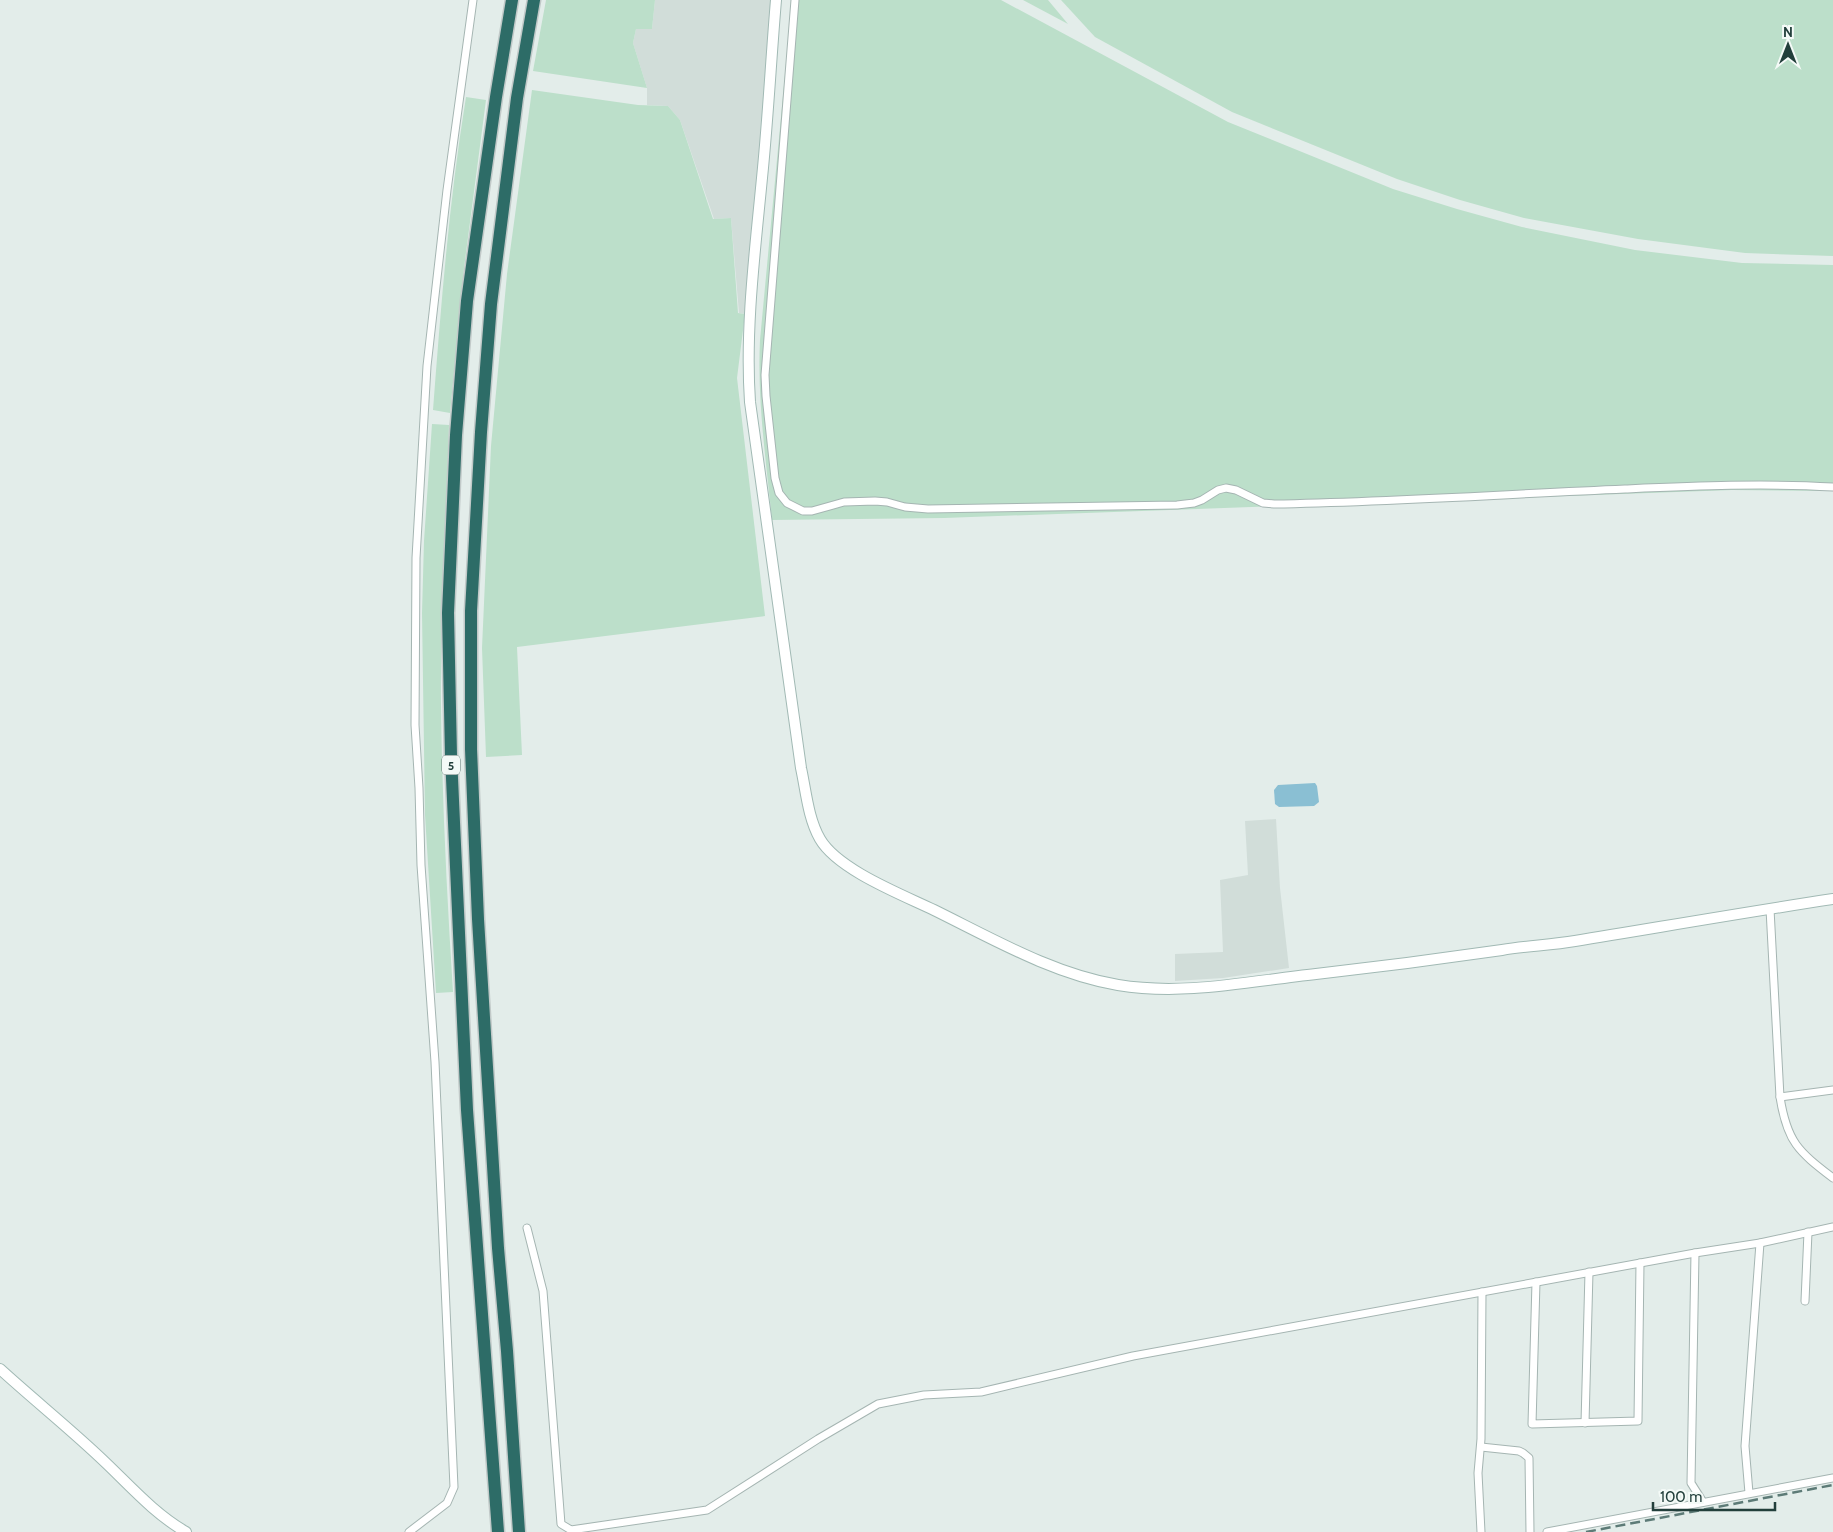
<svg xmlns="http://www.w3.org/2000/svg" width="1833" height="1532" font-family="Cabin,sans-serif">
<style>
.built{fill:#d1ddd9}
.green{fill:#bcdfca}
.water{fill:#8abfd3}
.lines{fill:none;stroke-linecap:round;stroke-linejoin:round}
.street-casing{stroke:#a5b5b2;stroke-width:9}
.secondary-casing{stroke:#a1b9b4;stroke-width:12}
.highway-casing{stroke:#c1c9c8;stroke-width:15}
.street{stroke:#fff;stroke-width:7}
.secondary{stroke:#fff;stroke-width:10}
.highway{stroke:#2d6c67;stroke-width:12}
.rail{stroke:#5d7b77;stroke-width:2.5;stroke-dasharray:10 5;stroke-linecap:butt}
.labels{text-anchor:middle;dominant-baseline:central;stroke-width:4;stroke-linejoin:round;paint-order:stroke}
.shield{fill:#f4faf7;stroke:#617773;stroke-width:1}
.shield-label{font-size:12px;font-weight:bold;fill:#223f3b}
</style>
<rect width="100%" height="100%" fill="#e3edea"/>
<g class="built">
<polygon points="655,0 773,0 765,109 745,314 739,313 731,218 714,219 680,120 668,106 647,105 647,88 633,43 636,29 652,29"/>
<polygon points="1276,819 1280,888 1289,968 1223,978 1175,981 1175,954 1223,952 1220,880 1248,875 1245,821"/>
</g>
<g class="green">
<polygon points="546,0 655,0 652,29 636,29 633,43 647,88 533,71"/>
<path d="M792 0H1001L1228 122 1393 189 1457 209 1522 227 1635 250 1742 263 1833 265V491L1732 490 944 518 772 520C766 460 757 400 760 340Z"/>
<polygon points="1023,0 1048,0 1068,24"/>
<polygon points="1061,0 1833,0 1833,256 1745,253 1638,239 1524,218 1460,200 1397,179 1232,112 1095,37"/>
<polygon points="532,90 638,105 668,106 680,120 713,219 731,218 738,313 745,314 737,378 765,616 517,647 522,755 486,757 482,648 491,446 507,274"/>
<path d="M466 97 486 100 464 268 450 413 433 410C441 306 449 201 466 97Z"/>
<path d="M432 424 449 425C446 518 440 611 441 705 442 800 447 896 453 992L436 993 425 815 422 613 424 541Z"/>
</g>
<polygon class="water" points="1315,783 1317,786 1319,802 1314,806 1279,807 1275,804 1274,790 1278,785"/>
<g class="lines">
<defs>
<g id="street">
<path d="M795 0 765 375 766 396 775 478 779 493 787 503 803 511H812L844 502 875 501 887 502 905 507 928 509 1177 505 1194 503 1202 500 1218 490 1226 488 1236 490 1263 503 1274 504C1391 502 1508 494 1625 489 1695 486 1763 483 1833 487"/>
<path d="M1770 909 1780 1097C1787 1142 1798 1151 1833 1178"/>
<polyline points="1780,1097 1833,1090"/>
<polyline points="527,1228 543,1291 561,1524 571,1530 707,1510 818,1439 878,1404 924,1395 981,1392 1133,1356 1695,1253 1760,1243 1833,1227"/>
<polyline points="1695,1253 1691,1483 1703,1502"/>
<polyline points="1536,1282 1532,1424 1638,1421 1640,1263"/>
<polyline points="1805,1301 1808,1232"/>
<polyline points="1585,1423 1589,1272"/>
<polyline points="1481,1447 1519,1451 1523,1453 1529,1458 1530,1532"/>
<polyline points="1749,1493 1745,1446 1760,1243"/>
<polyline points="409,1532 447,1503 454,1487 435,1062 421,865 419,788 415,725 416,558 427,366 447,190 473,0"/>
<polyline points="1481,1532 1478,1473 1481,1439 1482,1292"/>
<polyline points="1547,1532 1833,1478"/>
</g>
<g id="secondary">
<path d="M776 0C771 59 768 119 762 178 755 251 745 329 750 402L801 768C806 791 808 818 820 839 838 870 903 895 934 910 993 939 1053 974 1118 985 1184 996 1250 981 1316 974 1378 967 1440 959 1502 950 1526 946 1551 945 1575 941 1661 927 1747 912 1833 899"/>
<path d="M0 1369C35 1401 73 1431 107 1464 132 1488 155 1514 186 1532"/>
</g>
<g id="highway">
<polyline points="498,1532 467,1110 451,756 448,613 456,435 467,301 496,97 512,0"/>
<polyline points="519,1532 507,1351 498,1248 478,919 471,749 471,611 481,432 491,304 517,98 534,0"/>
</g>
</defs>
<use href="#street" class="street-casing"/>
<use href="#secondary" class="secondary-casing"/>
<use href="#highway" class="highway-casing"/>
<use href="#street" class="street"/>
<use href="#secondary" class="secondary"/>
<use href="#highway" class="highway"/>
<polyline class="rail" points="1586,1532 1833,1485"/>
</g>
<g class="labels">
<rect class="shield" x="442" y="755.5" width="18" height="19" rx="4"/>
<g class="shield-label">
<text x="451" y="765">5</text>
</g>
</g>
<g transform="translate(1788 45)" stroke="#f4faf7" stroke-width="4" paint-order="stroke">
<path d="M0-4L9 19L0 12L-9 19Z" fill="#223f3b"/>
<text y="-8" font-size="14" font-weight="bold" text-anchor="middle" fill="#223f3b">N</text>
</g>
<path d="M1653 1502v8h122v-8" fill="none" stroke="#223f3b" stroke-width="2.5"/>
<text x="1660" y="1502" font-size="15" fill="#223f3b" stroke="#f4faf7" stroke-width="4" paint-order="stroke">100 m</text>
</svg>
